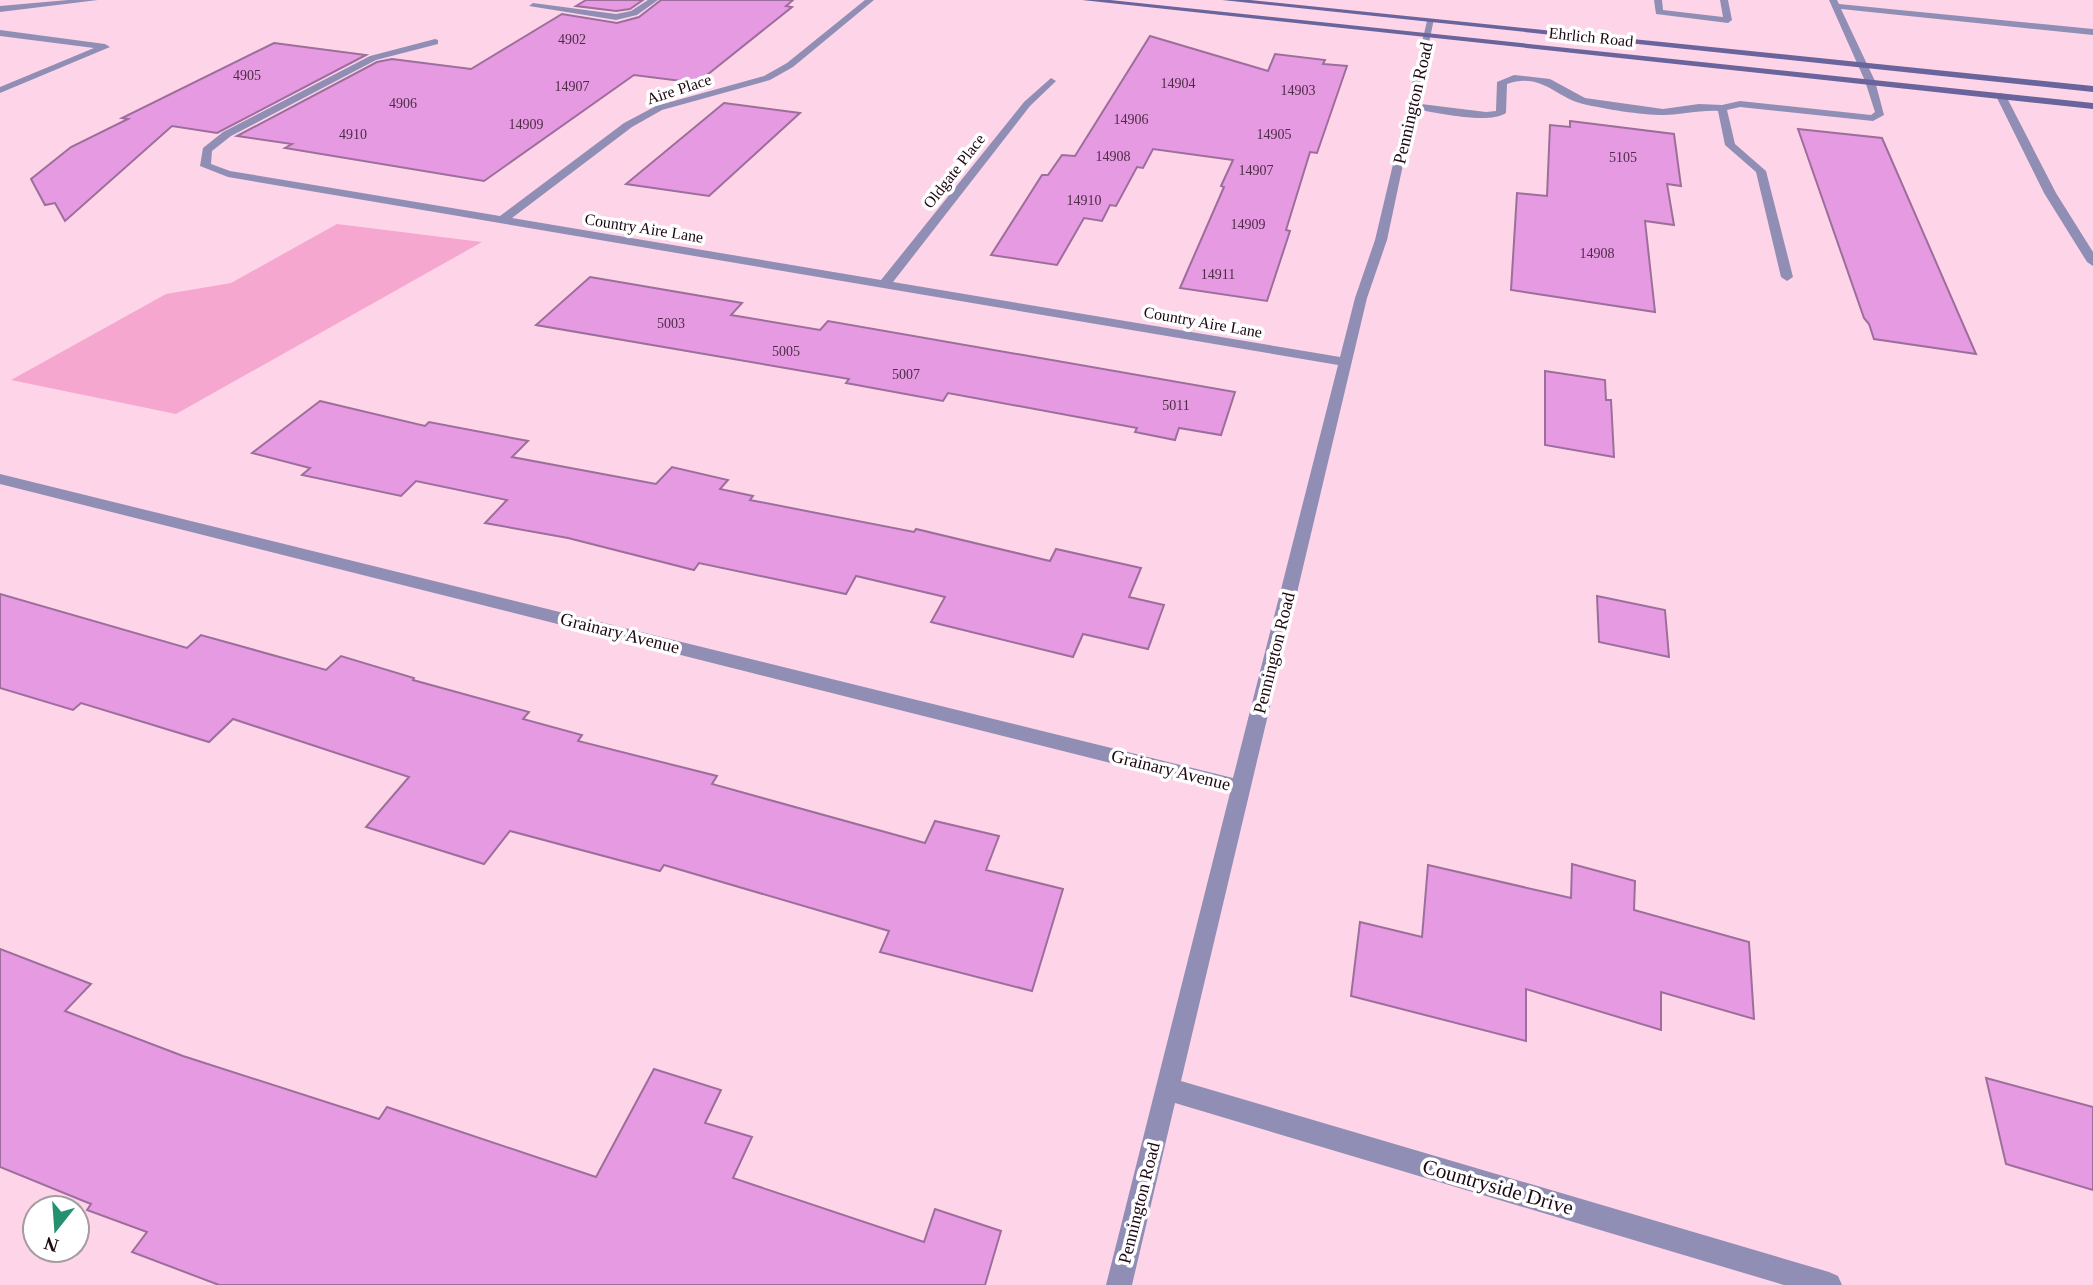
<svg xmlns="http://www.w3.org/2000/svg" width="2093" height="1285" font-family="'Times New Roman',serif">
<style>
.green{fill:#f5a7cf}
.building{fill:#e59ae2;stroke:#9d6e9b;stroke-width:2}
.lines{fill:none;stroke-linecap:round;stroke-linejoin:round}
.service{fill:#908eb5;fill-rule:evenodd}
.minor{fill:#908eb5;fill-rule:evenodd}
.secondary{fill:#6a649d;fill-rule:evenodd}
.labels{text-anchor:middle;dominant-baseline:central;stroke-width:7;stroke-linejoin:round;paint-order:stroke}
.number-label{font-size:14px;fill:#4e2c46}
.far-street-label{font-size:16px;fill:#1c0712;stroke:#fff}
.street-label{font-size:18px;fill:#1c0712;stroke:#fff}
.near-street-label{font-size:21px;fill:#1c0712;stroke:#fff}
</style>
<rect width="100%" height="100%" fill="#fed5e8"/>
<polygon class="green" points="337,224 482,242 176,414 11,380 166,294 231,283"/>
<g class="building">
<polygon points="586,0 643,0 630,9 616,11 576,6"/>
<polygon points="661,0 793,0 786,6 792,7 697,83 634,75 484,181 285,148 292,144 237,136 377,62 392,59 471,69 562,14 617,23 639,17"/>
<polygon points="1150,36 1268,71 1275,54 1325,60 1323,64 1347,66 1317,153 1310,152 1286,230 1290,231 1267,301 1180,288 1224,187 1221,186 1233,160 1153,149 1143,168 1137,167 1116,206 1110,205 1102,221 1084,218 1057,265 991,255 1042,175 1048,175 1062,155 1075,156"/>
<polygon points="274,43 366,55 217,133 172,126 65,221 55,203 45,205 31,179 71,147 128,119 122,118"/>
<polygon points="724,103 800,113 709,196 626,184"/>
<polygon points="1570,121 1674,134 1681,186 1667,184 1674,225 1645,221 1655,312 1511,290 1517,193 1547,196 1550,125 1570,127"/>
<polygon points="1798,129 1882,138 1976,354 1874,339 1869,324 1864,318"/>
<polygon points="590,277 742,303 731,315 820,330 828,321 1235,392 1221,435 1179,428 1175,440 1135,432 1137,428 948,393 943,401 846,383 849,379 536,325"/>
<polygon points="1545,371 1605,380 1606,400 1611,400 1614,457 1545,445"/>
<polygon points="320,401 425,426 429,422 528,441 512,457 656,484 672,467 728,480 720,489 753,496 750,500 914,532 916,529 1050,561 1056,549 1141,568 1129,597 1164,605 1148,649 1083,634 1073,657 931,622 945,597 856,576 846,594 699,563 694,570 568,538 485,523 507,500 416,481 401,496 302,475 310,468 252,453"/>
<polygon points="0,594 187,648 201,635 326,670 341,656 414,678 413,680 529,712 523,719 582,735 578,741 717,776 712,784 925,843 935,821 999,836 986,870 1063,889 1032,991 880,952 889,931 664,865 660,871 510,831 484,864 366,827 409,777 233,719 209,742 81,703 73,710 0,688"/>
<polygon points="1597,596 1665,610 1669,657 1599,642"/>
<polygon points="1572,864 1635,881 1634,910 1749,942 1754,1019 1661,992 1661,1030 1526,989 1526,1041 1351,996 1360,922 1422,937 1428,865 1571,898"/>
<polygon points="0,949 91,984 65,1011 183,1056 379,1119 387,1107 596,1177 654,1069 721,1090 705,1123 752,1137 733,1178 924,1242 935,1209 1001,1231 985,1285 219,1285 132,1252 147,1232 87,1210 91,1204 0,1167"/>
<polygon points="1986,1078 2093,1107 2093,1190 2006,1164"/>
</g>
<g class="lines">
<g class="service">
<polygon points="68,0 98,0 0,12 0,6"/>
<polygon points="648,0 658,0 637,15 616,20 529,6 533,3 616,14 631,11"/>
<polygon points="1654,0 1662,0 1663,10 1723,17 1720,0 1728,0 1732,20 1728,23 1656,14"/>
<path d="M1829 0H1837L1839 4 2093 29V35L1841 9 1875 81 1884 115 1873 121 1740 107 1727 110 1735 144 1766 171 1793 277 1787 281 1781 277 1756 172 1725 145 1718 111C1699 110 1682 115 1664 115 1640 115 1605 109 1583 104 1556 98 1542 72 1507 84L1506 113C1488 125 1435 112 1413 109L1408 106 1413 103 1486 112 1496 111 1497 82 1514 75 1550 79 1585 98 1663 109 1699 104 1722 105 1740 101 1871 115 1875 112 1865 81Z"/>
<polygon points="0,30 105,44 110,47 0,93 0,87 94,48 0,36"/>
<polygon points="2001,93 2006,96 2056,193 2093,252 2093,266 2087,262 2044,193 1996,96"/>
</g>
<polygon class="minor" points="865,0 874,0 793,67 770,80 662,110 632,127 512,218 881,280 1024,102 1051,78 1056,81 1054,83 1030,106 893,282 1340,357 1355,298 1375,240 1427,21 1434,19 1387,240 1367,298 1181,1081 1829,1272 1838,1276 1842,1285 1784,1285 1175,1103 1132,1285 1106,1285 1230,793 0,484 0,474 1233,778 1338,365 228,177 200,166 203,148 223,132 370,56 435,39 438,40 438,44 376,60 231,136 212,151 211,164 230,171 500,216 624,123 656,106 764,76 787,63"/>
<g class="secondary">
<polygon points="1082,0 1110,0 2093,103 2093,109"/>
<polygon points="1222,0 1250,0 2093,86 2093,92"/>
</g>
</g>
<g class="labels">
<g class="number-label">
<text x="572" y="39">4902</text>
<text x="247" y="75">4905</text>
<text x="1178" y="83">14904</text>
<text x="572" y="86">14907</text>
<text x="1298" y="90">14903</text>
<text x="403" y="103">4906</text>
<text x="1131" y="119">14906</text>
<text x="526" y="124">14909</text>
<text x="353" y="134">4910</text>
<text x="1274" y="134">14905</text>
<text x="1113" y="156">14908</text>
<text x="1623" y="157">5105</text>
<text x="1256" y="170">14907</text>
<text x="1084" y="200">14910</text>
<text x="1248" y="224">14909</text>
<text x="1597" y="253">14908</text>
<text x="1218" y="274">14911</text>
<text x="671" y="323">5003</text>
<text x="786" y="351">5005</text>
<text x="906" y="374">5007</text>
<text x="1176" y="405">5011</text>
</g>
<g class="far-street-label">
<text transform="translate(1591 37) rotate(6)">Ehrlich Road</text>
<text transform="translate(679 89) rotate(-18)">Aire Place</text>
<text transform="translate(954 171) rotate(-52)">Oldgate Place</text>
<text transform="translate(644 228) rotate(9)">Country Aire Lane</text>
<text transform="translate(1203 322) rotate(10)">Country Aire Lane</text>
</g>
<g class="street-label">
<text transform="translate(1413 103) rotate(-77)">Pennington Road</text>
<text transform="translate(620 633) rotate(14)">Grainary Avenue</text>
<text transform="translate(1274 653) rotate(-76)">Pennington Road</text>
<text transform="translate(1171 770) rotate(14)">Grainary Avenue</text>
<text transform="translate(1139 1203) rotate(-76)">Pennington Road</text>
</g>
<g class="near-street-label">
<text transform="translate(1498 1187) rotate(16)">Countryside Drive</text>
</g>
</g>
<g transform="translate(56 1229) rotate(197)"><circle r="33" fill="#ffffff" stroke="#a49ca0" stroke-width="2"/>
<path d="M0-5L12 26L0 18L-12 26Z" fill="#249070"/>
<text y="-10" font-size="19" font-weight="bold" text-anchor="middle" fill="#1c0712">N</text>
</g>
</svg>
